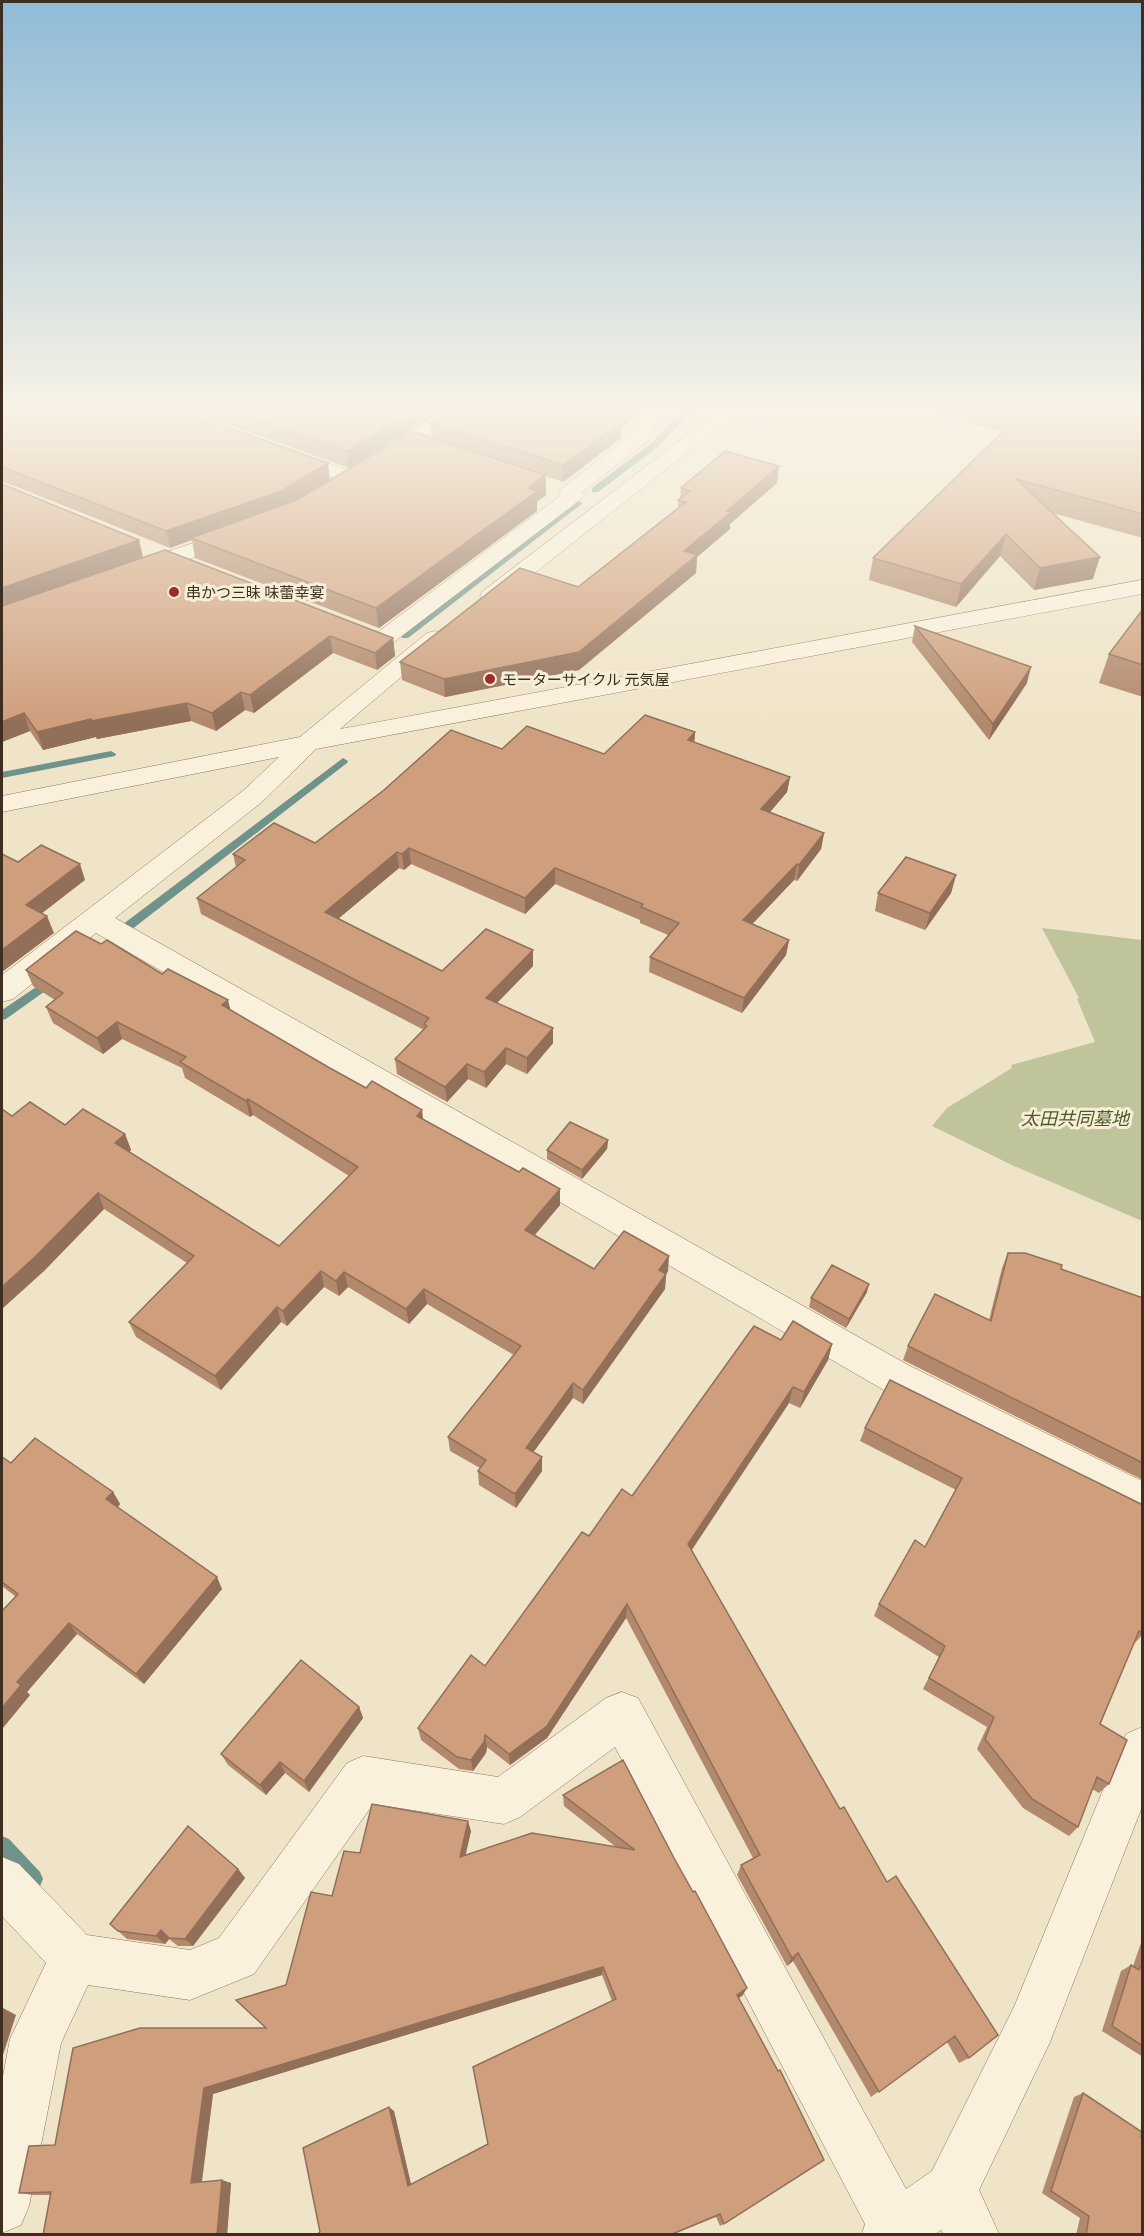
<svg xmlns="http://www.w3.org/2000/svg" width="1144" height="2236" font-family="'Source Serif 4','Noto Sans JP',serif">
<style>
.cemetery{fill:#bfc49a}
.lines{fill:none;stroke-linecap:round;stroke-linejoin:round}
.stream{fill:#6f938a;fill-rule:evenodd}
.minor-casing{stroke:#8d765c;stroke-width:1}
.minor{fill:#faf1dc;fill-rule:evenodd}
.wall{fill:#b2896c}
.shaded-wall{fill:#916f58}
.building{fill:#cf9f7d;stroke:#916f58;stroke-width:1.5}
.poi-dot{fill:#9e2a2b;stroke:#f7eed8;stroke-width:2}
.labels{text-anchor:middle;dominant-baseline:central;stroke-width:6;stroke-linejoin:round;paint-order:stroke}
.far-poi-label{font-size:15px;fill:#3d2e20;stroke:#f7eed8;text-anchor:start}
.park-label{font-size:18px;font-style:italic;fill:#4d5a26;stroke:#f7eed8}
</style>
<rect width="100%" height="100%" fill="#f0e4c8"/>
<polygon class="cemetery" points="1042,928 1142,940 1142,1221 1014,1166 932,1126 947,1108 1012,1068 1011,1065 1095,1042 1077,999 1079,998"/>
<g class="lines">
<g class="stream">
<polygon points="691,407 700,407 681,422 659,446 598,492 592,492 592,488 653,442 675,418"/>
<polygon points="576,501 583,503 408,638 402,638 402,634"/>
<polygon points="111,751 116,754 115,756 2,778 2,772"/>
<polygon points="343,758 348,761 347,763 118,940 110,940 108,937 110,934"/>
<polygon points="51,977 55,978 57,981 55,984 6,1019 2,1020 2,1010"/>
<polygon points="2,1836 9,1839 40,1872 43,1879 40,1886 33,1889 26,1886 2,1860"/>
</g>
<defs>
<g id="minor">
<polygon points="433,407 462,407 469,412 466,416 391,462 377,462 374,458 377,454 443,413 435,411"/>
<polygon points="643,407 661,407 649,440 582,492 584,495 581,499 390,645 382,647 374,645 370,640 374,635 560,496 558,493 561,489 633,433"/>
<polygon points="724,407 745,407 499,601 491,603 483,601 480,596 483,591"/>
<polygon points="286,448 358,474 361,478 358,482 351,484 279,458 276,454 279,450"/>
<polygon points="235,529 243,530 246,535 243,540 144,575 136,577 128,575 125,570 128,565"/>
<polygon points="1142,580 1142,594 316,749 262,802 115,918 908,1365 1142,1481 1142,1520 882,1389 96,933 13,999 2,1002 2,975 244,790 279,757 2,812 2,796 300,737 427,633 435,631 443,633 447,638 340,729"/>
<polygon points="622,1692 638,1698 906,2189 932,2171 1014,2007 1126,1734 1142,1727 1142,1807 1050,2042 979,2190 999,2234 944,2234 941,2230 935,2234 862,2234 865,2224 615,1747 520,1817 504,1824 373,1804 254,1974 190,2000 88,1985 61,2043 29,2206 21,2225 2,2233 2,2081 10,2039 46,1963 2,1916 2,1857 19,1864 87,1935 190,1950 219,1938 347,1763 363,1756 498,1777 606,1698"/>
</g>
</defs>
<use href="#minor" class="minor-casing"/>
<use href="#minor" class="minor"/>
</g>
<g class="wall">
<polygon points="2,407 330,480 296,500 432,438 431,423 639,407 638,415 622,427 621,438 563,482 546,476 546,495 537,502 537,511 379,628 195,558 192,540 170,548 2,481"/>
<polygon points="180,407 437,407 437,414 349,468"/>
<polygon points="912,407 1143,407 1143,538 1052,513 1093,579 1034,590 1000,556 956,607 869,580 873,558 1002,432"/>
<polygon points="777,483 730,524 730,529 697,557 696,573 579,670 445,697 402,680 400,662 578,587 678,509 678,500 680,499 681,488"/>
<polygon points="2,484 143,557 49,590 393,638 395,656 377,670 333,653 254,713 245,710 216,731 191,721 97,739 96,737 43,750 30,731 2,742"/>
<polygon points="1143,609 1143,697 1099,683 1109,654"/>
<polygon points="915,626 1027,683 989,740 912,642"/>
<polygon points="695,732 694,742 790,777 787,792 770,812 824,833 821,849 797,881 794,880 752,924 789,940 786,955 742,1013 649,972 650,957 668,935 640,923 640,920 555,884 525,914 411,864 404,870 399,868 338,919 442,971 533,950 533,966 497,1003 553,1028 553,1043 527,1074 506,1064 486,1088 468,1079 447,1102 397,1074 395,1059 424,1030 201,914 197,898 236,867 233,854 315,843 502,749 604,754"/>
<polygon points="956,875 951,893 925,930 875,911 878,893"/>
<polygon points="101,944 162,974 231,1010 328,1067 519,1172 560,1189 560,1205 535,1235 594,1269 668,1271 666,1274 665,1289 583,1404 573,1398 533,1452 542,1471 516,1508 479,1485 478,1471 480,1468 450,1451 448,1437 514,1355 427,1304 409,1324 348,1287 339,1296 324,1287 287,1326 281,1322 221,1390 136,1337 129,1322 187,1263 104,1209 43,1272 12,1116 125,1134 131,1150 129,1152 279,1246 349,1176 253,1115 250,1117 185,1078 182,1068 122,1039 103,1054 53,1023 46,1007 55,1000 33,986 26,970"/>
<polygon points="608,1140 607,1149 582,1179 547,1159 547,1150"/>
<polygon points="1008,1253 1061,1269 1143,1298 1143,1480 903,1360 908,1346 989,1320 1002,1268"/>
<polygon points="867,1292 846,1328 809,1307 811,1298"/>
<polygon points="781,1340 832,1344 828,1360 800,1408 789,1403 692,1550 969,2058 959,2063 947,2042 871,2097 793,1961 787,1966 737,1875 741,1865 753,1858 626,1618 547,1738 510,1765 487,1747 486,1753 473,1771 459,1769 421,1740 418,1728 485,1666 589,1536 632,1496"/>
<polygon points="865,1428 1143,1505 1143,1634 1134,1644 1133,1644 1100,1724 1109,1784 1099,1793 1092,1789 1078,1827 1069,1836 1023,1808 977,1749 987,1727 923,1689 939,1657 874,1616 879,1604 925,1547 956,1490 860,1441"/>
<polygon points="2,1457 11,1463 113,1492 120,1504 118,1507 222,1589 144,1684 77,1634 27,1692 30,1695 2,1729 2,1611 16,1597 2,1586"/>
<polygon points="359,1707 363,1718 309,1792 285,1773 266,1795 228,1765 221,1754"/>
<polygon points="623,1760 743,1995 739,1998 724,2224 720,2226 716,2217 671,2235 316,2235 320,2232 394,2111 411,2184 488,2144 612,2001 602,1975 213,2094 202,2182 231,2183 227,2235 43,2235 50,2195 33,2195 19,2193 55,2145 266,2028 286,1985 332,1896 360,1853 471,1831 465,1855 616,1847 564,1806 563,1795"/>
<polygon points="238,1869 245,1878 193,1946 178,1946 169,1939 165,1944 127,1939 118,1931"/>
<polygon points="1143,1937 1143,2057 1102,2031 1121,1971 1131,1965 1133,1966"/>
<polygon points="1083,2093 1141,2137 1143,2235 1076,2235 1080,2218 1042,2193 1074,2097"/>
</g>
<g class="shaded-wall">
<polygon points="421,407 437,407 437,414 349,468 347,451"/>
<polygon points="627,407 640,407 638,415 622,427 621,438 563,482 563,465 611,419"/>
<polygon points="328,463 330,480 284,508 191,538 192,540 170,548 166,531"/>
<polygon points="779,466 777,483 730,524 730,529 697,557 696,573 579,670 445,697 444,679 684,551 727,511"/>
<polygon points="545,475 546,495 537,502 537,511 379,628 376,608"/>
<polygon points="1006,534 1000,556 956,607 961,584"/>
<polygon points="139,540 143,557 2,607 2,588"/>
<polygon points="1100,557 1093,579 1034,590 1040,568"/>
<polygon points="330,636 333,653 254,713 250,695"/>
<polygon points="393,638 395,656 377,670 375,653"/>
<polygon points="1031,667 1027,683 989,740 993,724"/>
<polygon points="241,692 245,710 216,731 212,713"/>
<polygon points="187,703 191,721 97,739 96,737 43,750 37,732 91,719"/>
<polygon points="24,713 30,731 2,742 2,722"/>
<polygon points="695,732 694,748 688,740"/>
<polygon points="790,777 787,792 759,825 761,809"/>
<polygon points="824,833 821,849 797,881 799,865"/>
<polygon points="409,848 411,864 404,870 402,854"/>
<polygon points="397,852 399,868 327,928 325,912"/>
<polygon points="80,864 85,880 32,921 26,905"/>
<polygon points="797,864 794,880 741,936 743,920"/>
<polygon points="555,868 555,884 525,914 525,898"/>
<polygon points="956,875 951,893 925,930 930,913"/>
<polygon points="47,916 54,933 2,972 2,950"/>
<polygon points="789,940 786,955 742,1013 744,998"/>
<polygon points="533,950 533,966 487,1013 486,998"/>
<polygon points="228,1000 232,1016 222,1005"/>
<polygon points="117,1022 122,1039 103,1054 97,1038"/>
<polygon points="553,1028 553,1043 527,1074 527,1058"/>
<polygon points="506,1048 506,1064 486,1088 484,1072"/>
<polygon points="467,1064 468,1079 447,1102 445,1087"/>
<polygon points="248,1099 253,1115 250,1117 246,1101"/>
<polygon points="422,1110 424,1126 417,1116"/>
<polygon points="125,1134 131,1150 122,1158 115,1143"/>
<polygon points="608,1140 607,1149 582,1179 582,1170"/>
<polygon points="560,1189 560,1205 526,1245 525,1230"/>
<polygon points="98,1193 104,1209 43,1272 2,1309 2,1287"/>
<polygon points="669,1256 668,1271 658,1285 659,1270"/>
<polygon points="321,1271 324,1287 287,1326 283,1311"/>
<polygon points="344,1272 348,1287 339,1296 336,1281"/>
<polygon points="666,1274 665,1289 583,1404 583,1390"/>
<polygon points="869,1284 867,1292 846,1328 849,1319"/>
<polygon points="424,1289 427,1304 409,1324 406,1309"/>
<polygon points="277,1307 281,1322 221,1390 215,1376"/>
<polygon points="832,1344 828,1360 800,1408 804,1392"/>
<polygon points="573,1383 573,1398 527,1461 526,1448"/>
<polygon points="793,1387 789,1403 686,1558 688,1544"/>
<polygon points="542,1457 542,1471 516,1508 515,1494"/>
<polygon points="113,1492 120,1504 114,1512 106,1499"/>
<polygon points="217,1577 222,1589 144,1684 136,1674"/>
<polygon points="627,1604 626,1618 547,1738 510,1765 509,1754"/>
<polygon points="69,1623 77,1634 27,1692 30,1695 2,1729 2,1708 17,1682"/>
<polygon points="359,1707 363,1718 309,1792 304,1781"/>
<polygon points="485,1735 487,1747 486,1753 473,1771 471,1760"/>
<polygon points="280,1762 285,1773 266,1795 260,1785"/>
<polygon points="468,1821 471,1831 463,1867 460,1857"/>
<polygon points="238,1869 245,1878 193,1946 185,1939"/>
<polygon points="161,1930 170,1938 165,1944 156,1936"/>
<polygon points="798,1953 793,1961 787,1966 792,1958"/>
<polygon points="603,1967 602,1975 213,2094 201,2186 191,2183 204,2088"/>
<polygon points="747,1988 743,1995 733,2002 737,1995"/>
<polygon points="3,2008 16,2015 2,2058 2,2014"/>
<polygon points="389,2107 394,2111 412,2189 408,2186"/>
<polygon points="222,2180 231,2183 227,2235 217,2235"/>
</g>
<g class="building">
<polygon points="2,407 171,407 328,463 281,491 166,531 2,467"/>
<polygon points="221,407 421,407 347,451"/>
<polygon points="458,407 627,407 611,419 622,422 563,465 431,423"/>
<polygon points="991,407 1087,407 1143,422 1143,514 1016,479 1100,557 1040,568 1006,534 961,584 873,558 1020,415"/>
<polygon points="412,431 545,475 528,488 537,491 376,608 191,538 297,500"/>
<polygon points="725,451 779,466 727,511 731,512 684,551 697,555 579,652 444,679 400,662 520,568 578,587 686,502 678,500 690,491 681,488"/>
<polygon points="2,484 139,540 2,588"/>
<polygon points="165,550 393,638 375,653 330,636 250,695 241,692 212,713 187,703 91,721 91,719 37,732 24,713 2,722 2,606"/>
<polygon points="1143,609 1143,665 1109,654"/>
<polygon points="915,626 1031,667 993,724"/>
<polygon points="645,715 695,732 688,740 790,777 761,809 824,833 799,865 797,864 743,920 789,940 744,998 650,957 679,923 641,907 643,904 555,868 525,898 409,848 402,854 397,852 325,912 442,971 486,929 533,950 486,998 553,1028 527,1058 506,1048 484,1072 467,1064 445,1087 395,1059 427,1026 424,1024 429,1018 197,898 245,860 233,854 274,823 315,843 384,790 451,730 502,749 527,726 604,754"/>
<polygon points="41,845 80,864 26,905 47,916 2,950 2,854 18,862"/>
<polygon points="906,857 956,875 930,913 878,893"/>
<polygon points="76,931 101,944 107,940 162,974 168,969 228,1000 222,1005 328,1067 366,1088 372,1081 422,1110 417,1116 519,1172 523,1168 560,1189 525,1230 594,1269 624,1231 669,1256 659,1270 666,1274 583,1390 573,1383 526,1448 542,1457 515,1494 478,1471 486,1460 448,1437 521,1346 424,1289 406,1309 344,1272 336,1281 321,1271 283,1311 277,1307 215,1376 129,1322 194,1256 98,1193 35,1257 2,1287 2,1109 12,1116 30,1102 65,1125 83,1109 125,1134 115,1143 279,1246 358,1167 248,1099 246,1101 180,1062 186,1057 117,1022 97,1038 46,1007 63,993 26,970"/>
<polygon points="570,1122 608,1140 582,1170 547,1150"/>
<polygon points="1008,1253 1025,1253 1062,1265 1061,1269 1143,1298 1143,1463 908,1346 935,1294 991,1321"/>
<polygon points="832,1265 869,1284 849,1319 811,1298"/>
<polygon points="793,1321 832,1344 804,1392 793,1387 688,1544 840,1809 844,1807 887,1882 896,1876 998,2035 969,2058 955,2036 879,2092 798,1953 792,1958 741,1865 760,1855 627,1604 547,1726 509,1754 485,1735 484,1742 471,1760 457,1757 418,1728 471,1655 485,1666 582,1532 589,1536 622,1489 632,1496 754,1326 781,1340"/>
<polygon points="890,1380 1143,1505 1143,1633 1139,1631 1100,1724 1127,1740 1109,1784 1097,1777 1078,1827 1032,1799 985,1739 994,1717 929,1678 945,1646 879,1604 915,1540 925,1547 962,1478 865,1428"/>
<polygon points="35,1438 113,1492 106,1499 217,1577 136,1674 69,1623 17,1682 21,1685 2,1708 2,1611 18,1594 2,1582 2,1457 11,1463"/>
<polygon points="301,1660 359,1707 304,1781 280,1762 260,1785 221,1754"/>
<polygon points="623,1760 674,1858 693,1892 695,1891 747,1988 737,1995 778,2071 780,2070 824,2160 724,2224 720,2214 670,2235 316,2235 320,2232 303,2148 389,2107 408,2186 488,2144 473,2067 616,1999 603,1967 204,2088 191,2183 222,2180 217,2235 43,2235 51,2192 19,2193 29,2146 55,2145 73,2048 140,2028 266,2028 236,2000 286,1985 311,1892 332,1896 344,1851 360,1853 372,1804 468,1821 460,1857 532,1833 635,1850 563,1795"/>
<polygon points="188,1826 238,1869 185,1939 169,1938 161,1930 156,1936 118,1931 110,1924"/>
<polygon points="1143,1961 1143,2046 1112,2026 1131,1965 1139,1970"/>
<polygon points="1083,2093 1142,2132 1141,2137 1143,2138 1143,2235 1086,2235 1089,2216 1051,2191"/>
</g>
<linearGradient id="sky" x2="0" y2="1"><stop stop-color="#8fbad6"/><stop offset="0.57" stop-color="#f8f3e6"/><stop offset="1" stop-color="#f8f3e6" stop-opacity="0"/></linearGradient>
<rect width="1144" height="720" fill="url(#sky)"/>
<g class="poi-dot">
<circle cx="174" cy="592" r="6"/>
<circle cx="490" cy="679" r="6"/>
</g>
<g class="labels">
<g class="far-poi-label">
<text x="186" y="592">串かつ三昧 味蕾幸宴</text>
<text x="502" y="679">モーターサイクル 元気屋</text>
</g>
<g class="park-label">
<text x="1075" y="1118">太田共同墓地</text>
</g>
</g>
<rect width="1144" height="2236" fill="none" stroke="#3d2e20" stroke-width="6"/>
</svg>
